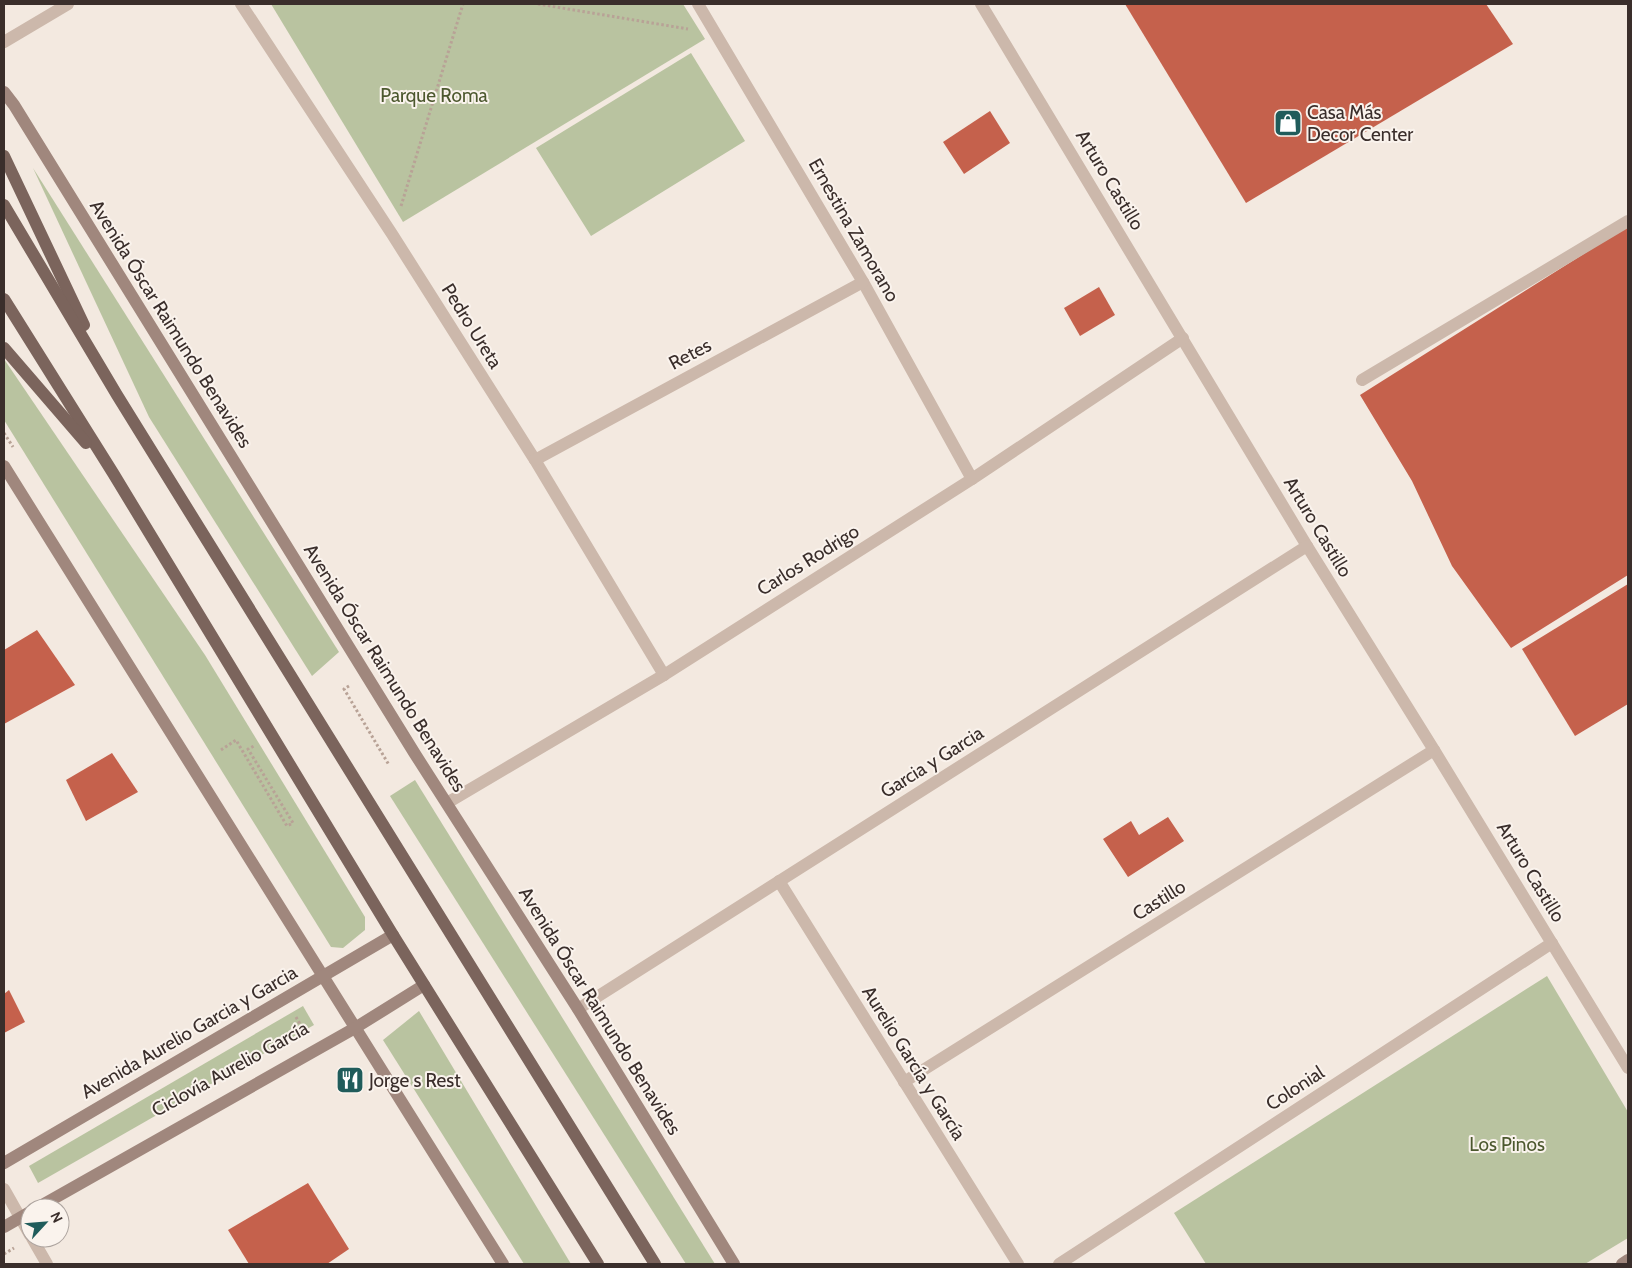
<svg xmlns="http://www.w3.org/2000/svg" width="1632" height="1268" font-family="Cabin,sans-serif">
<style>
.green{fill:#b9c3a0}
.building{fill:#c5614c}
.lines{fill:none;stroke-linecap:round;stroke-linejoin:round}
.path{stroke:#b8a296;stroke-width:3;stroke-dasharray:2.5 2.5;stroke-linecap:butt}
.lane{stroke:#ccb8ab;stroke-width:12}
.street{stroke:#ccb8ab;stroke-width:12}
.secondary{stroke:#a0877d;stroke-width:12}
.primary{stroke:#7b645c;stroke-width:12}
.labels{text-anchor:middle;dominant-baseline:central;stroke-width:4;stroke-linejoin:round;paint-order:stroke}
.park-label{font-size:19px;fill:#4c582e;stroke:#faf3ed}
.poi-label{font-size:19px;fill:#3a2e2b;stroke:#faf3ed;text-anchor:start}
.street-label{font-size:19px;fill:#3a2e2b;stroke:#faf3ed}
</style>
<rect width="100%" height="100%" fill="#f3e9e0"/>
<g class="green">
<polygon points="271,4 683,4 705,39 403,222"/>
<polygon points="691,53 745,141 591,236 536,148"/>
<polygon points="33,168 339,652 312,676 149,417"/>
<polygon points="4,359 205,655 365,917 365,930 343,948 331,947 4,420"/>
<polygon points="415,780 715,1264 686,1264 390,796"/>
<polygon points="1547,976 1628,1112 1628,1238 1585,1264 1206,1264 1174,1213"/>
<polygon points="303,1006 314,1025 38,1183 29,1166"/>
<polygon points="419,1011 571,1264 524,1264 383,1040"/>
</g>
<g class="building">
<polygon points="1125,4 1486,4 1513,44 1246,203"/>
<polygon points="990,111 1010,143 964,174 943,142"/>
<polygon points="1628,226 1628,575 1511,648 1452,566 1412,481 1360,395"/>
<polygon points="1099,287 1115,315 1080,336 1064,308"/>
<polygon points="1628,584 1628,704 1575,736 1522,649"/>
<polygon points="37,630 75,685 4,724 4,650"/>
<polygon points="112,753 138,792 86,821 66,780"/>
<polygon points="1168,817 1184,841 1128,877 1103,839 1131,821 1139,835"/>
<polygon points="9,990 25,1022 4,1033 4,994"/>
<polygon points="308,1183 349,1249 327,1264 249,1264 228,1230"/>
</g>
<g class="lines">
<g class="path">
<polyline points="538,4 688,29"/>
<polyline points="401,206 463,4"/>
<polyline points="4,433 13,447"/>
<polyline points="349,686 344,689 389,765"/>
<polyline points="221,750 236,740 287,826 293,823 248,749 254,746"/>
<polyline points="296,1017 305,1033"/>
<polyline points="4,1254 14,1248"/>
</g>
<polyline class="lane" points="1362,380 1628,221"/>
<g class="street">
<polyline points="241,4 392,234 535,460 664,675"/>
<polyline points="698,4 863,282 972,479"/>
<polyline points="981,4 1307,546 1434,750 1628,1068"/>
<polyline points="4,42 68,4"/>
<polyline points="535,460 863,282"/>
<polyline points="447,803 664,675 972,479 1183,338"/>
<polyline points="779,881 1018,1264"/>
<polyline points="578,1009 1307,546"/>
<polyline points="904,1082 1434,750"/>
<polyline points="4,1189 30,1235"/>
<polyline points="32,1238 47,1264"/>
<polyline points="1059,1264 1552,943"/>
</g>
<g class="secondary">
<polyline points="4,92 14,105 415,754 578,1009 734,1264"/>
<polyline points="4,466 503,1264"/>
<polyline points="4,1163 393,935"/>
<polyline points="37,1208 355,1028 424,985"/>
<polyline points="4,1227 30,1212"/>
<polyline points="1622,1264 1628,1260"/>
</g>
<g class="primary">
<polyline points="4,156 84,325"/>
<polyline points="4,205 117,395 655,1264"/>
<polyline points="4,299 113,473 393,935 598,1264"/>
<polyline points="4,348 86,443"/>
</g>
</g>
<defs>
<symbol id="shop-square" viewBox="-11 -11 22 22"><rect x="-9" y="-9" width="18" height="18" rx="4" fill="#205c5b" stroke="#faf3ed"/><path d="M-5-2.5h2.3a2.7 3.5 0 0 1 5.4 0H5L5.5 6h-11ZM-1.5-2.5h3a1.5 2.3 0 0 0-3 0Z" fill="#fff"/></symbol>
<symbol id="restaurant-square" viewBox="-11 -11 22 22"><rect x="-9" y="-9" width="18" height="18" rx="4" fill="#205c5b" stroke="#faf3ed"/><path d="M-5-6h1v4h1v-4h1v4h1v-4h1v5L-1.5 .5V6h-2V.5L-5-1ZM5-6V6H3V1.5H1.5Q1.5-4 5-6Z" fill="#fff"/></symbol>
</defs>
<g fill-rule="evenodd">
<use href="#shop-square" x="1272" y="107" width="32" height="32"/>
<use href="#restaurant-square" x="334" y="1064" width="32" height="32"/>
</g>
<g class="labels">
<g class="park-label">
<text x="434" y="95">Parque Roma</text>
<text x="1507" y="1144">Los Pinos</text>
</g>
<g class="poi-label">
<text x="1307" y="112">Casa Más<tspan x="1307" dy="22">Decor Center</tspan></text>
<text x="369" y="1080">Jorge s Rest</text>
</g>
<g class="street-label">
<text transform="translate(1110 180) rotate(59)">Arturo Castillo</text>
<text transform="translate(854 230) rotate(60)">Ernestina Zamorano</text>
<text transform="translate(171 324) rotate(58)">Avenida Óscar Raimundo Benavides</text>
<text transform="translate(472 326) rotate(58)">Pedro Ureta</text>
<text transform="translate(690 354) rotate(-28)">Retes</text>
<text transform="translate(1318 527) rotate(59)">Arturo Castillo</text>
<text transform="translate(808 560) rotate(-32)">Carlos Rodrigo</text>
<text transform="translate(385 668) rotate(58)">Avenida Óscar Raimundo Benavides</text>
<text transform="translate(932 762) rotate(-32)">Garcia y Garcia</text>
<text transform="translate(1531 872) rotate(59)">Arturo Castillo</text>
<text transform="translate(1159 900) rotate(-32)">Castillo</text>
<text transform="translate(600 1011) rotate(58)">Avenida Óscar Raimundo Benavides</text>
<text transform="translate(189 1032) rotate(-30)">Avenida Aurelio Garcia y Garcia</text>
<text transform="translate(914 1063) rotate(58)">Aurelio García y García</text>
<text transform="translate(230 1069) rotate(-29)">Ciclovía Aurelio García</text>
<text transform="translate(1295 1088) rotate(-33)">Colonial</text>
</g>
</g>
<rect width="1632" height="1268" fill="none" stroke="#3a2e2b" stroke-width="10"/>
<g transform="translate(45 1223) rotate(64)"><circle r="24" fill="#faf3ed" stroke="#ada49f"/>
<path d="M0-4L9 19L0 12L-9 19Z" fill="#205c5b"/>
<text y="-8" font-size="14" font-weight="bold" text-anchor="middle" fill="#3a2e2b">N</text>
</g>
</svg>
